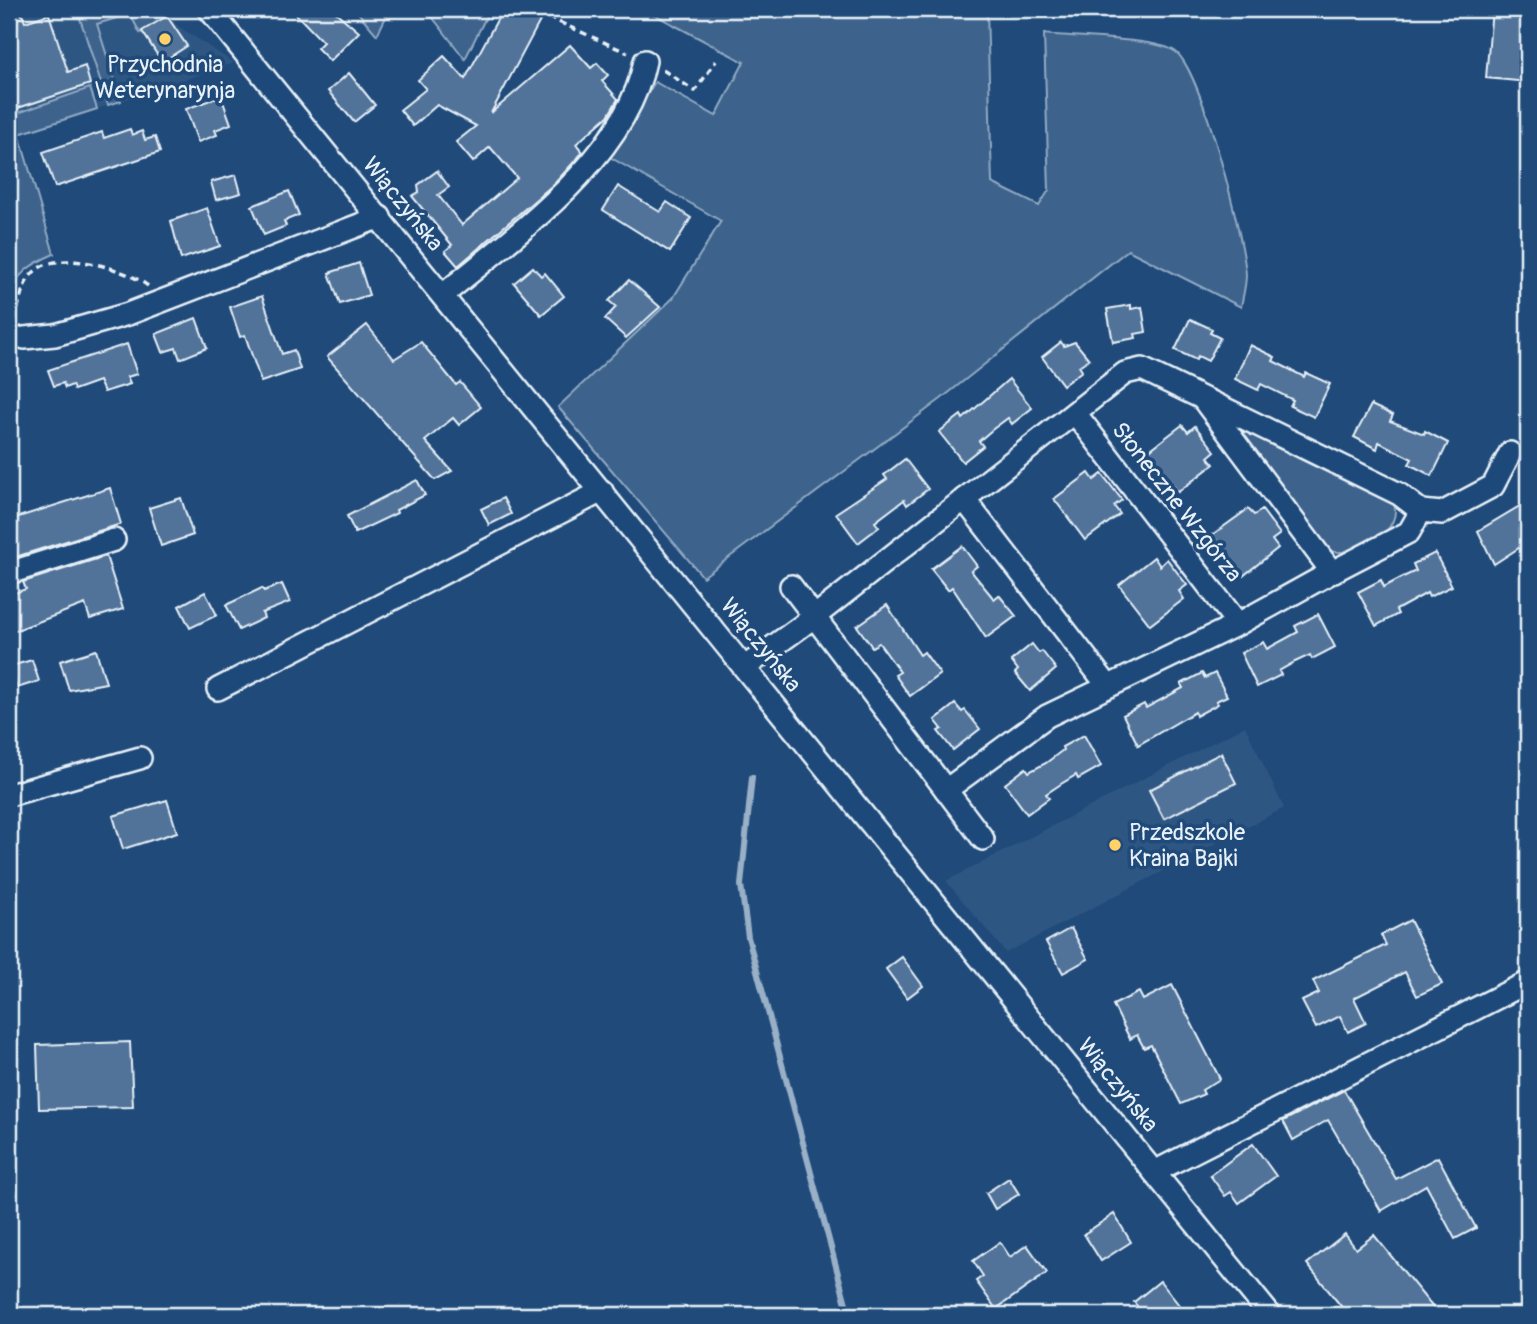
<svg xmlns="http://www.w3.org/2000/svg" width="1537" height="1324" font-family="Pangolin,sans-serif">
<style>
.built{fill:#2e5683}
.green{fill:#3c628c;stroke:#92aac2;stroke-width:2}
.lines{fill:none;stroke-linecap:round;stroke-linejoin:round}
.stream{stroke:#9ab0c7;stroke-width:6}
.building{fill:#517399;stroke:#e8f1f8;stroke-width:2}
.minor-casing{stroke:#e8f1f8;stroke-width:26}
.path{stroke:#e8f1f8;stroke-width:3.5;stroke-dasharray:7 5;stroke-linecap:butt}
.minor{stroke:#1f4a7a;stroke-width:21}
.poi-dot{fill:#ffd166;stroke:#1f4a7a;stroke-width:2.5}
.labels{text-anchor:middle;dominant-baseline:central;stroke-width:7;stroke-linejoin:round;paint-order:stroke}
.poi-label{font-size:23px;fill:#e8f1f8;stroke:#1f4a7a}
.street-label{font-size:23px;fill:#e8f1f8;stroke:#1f4a7a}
</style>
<rect width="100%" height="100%" fill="#1f4a7a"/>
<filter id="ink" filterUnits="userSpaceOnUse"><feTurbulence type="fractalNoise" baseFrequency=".0143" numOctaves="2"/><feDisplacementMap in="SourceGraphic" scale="14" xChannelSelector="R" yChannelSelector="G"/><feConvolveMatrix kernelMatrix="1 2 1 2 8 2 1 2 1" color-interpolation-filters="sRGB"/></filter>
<g filter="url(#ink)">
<g class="built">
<polygon points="9,9 164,9 178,26 234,63 97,109 90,88 9,116"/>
<polygon points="1245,726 1284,808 1006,953 946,881"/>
</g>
<g class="green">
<polygon points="77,9 116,9 122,15 129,9 157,9 164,18 140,33 130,14 97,24 121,101 108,105"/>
<polygon points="355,9 390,9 377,35"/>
<polygon points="426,9 490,9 465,59"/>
<path d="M644 9H987L992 183 1039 206 1049 190 1044 34C1069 37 1159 38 1176 52 1202 73 1244 238 1246 275 1246 285 1243 296 1241 307L1128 250 941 399 703 577 558 407 673 298 721 221 608 156 655 82 716 116 744 62Z"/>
<path d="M90 88 97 109 19 134 54 254C33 263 15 274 9 297V116Z"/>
<path d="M1246 430 1391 498C1411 529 1351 564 1325 548L1243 438Z"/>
</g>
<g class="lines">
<polyline class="stream" points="752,777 741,885 748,937 849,1315"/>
</g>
<g class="building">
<polygon points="9,9 20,9 25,22 49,14 68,72 85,66 90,84 9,111"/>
<polygon points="291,9 332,9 359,32 330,61 317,48 323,42"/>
<polygon points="503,9 517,9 540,21 491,113 570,45 591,68 597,63 608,75 602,81 618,99 608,116 576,144 583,152 555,183 458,266 445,251 452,245 412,196 419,192 418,185 437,171 449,187 438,195 462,225 517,178 490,147 473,162 456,142 476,126 437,105 413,126 400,110 426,89 418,80 444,56 465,79"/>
<polygon points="1492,9 1528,9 1528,82 1486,78"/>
<polygon points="167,16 187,46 162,62 142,31"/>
<polygon points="349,73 375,105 354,122 328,91"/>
<polygon points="221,96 231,124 215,130 217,135 198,142 186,109"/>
<polygon points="130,129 132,135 142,131 145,140 155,137 160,152 55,187 43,152 102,132 104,138"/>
<polygon points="236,175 241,193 216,200 211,182"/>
<polygon points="618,186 660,212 667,202 691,218 670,252 603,210"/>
<polygon points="289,191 299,215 284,221 286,226 264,235 252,206"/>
<polygon points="207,208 220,246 181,259 171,221"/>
<polygon points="359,263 369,295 340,304 329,273"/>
<polygon points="533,267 541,276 545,273 564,296 541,315 514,283"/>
<polygon points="629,280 660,307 626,338 605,319 616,307 609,301"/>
<polygon points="262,296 282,354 294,350 300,369 261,382 245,335 240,337 230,307"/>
<polygon points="1131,305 1131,309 1142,307 1146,332 1135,334 1136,338 1113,342 1107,309"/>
<polygon points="196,318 207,348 180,359 176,348 163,352 156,334"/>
<polygon points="1190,319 1212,329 1210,333 1220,338 1208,361 1198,356 1196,360 1175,350"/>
<polygon points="367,325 394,359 421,342 456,385 460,382 481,407 459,425 453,418 425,441 452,471 435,480 327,357"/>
<polygon points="1061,342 1064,346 1075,342 1089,359 1079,366 1082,371 1063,385 1042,357"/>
<polygon points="127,344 137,374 127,377 130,384 104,392 99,381 74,390 72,385 65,388 63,383 54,386 48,370"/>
<polygon points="1250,345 1275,357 1273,361 1289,369 1304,377 1306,373 1330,384 1314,417 1290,406 1293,400 1261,384 1258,390 1235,379"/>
<polygon points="1009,379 1032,408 1012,424 1008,418 993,429 979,441 983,446 963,462 939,432 961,415 963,419"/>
<polygon points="1371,405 1393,415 1390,421 1424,434 1425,431 1448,443 1432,476 1409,464 1412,459 1379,442 1377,449 1354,437"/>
<polygon points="1182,425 1188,432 1195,426 1215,451 1208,457 1214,464 1178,492 1147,452"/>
<polygon points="905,459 928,489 907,505 904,500 875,522 879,527 858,543 836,513 887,479 884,475"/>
<polygon points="1089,473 1094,480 1102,474 1122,500 1114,506 1120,514 1085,540 1054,499"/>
<polygon points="417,480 425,495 396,510 397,513 355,533 347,516"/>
<polygon points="110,488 121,524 9,559 9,520"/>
<polygon points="181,498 193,535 161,546 149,508"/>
<polygon points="503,498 511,514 489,525 481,509"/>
<polygon points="1528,501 1528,542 1494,564 1478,531"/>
<polygon points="1248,509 1254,515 1262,510 1280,534 1272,540 1278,548 1243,576 1212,535"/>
<polygon points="962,546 977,566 971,571 994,599 999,595 1016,616 986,638 952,587 948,590 931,569"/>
<polygon points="1435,553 1452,586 1429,597 1427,593 1396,610 1398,614 1376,626 1358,592 1381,580 1384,587 1401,578 1416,571 1413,564"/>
<polygon points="106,556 123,609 90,619 85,604 9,633 9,595 26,589 23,582"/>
<polygon points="1154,557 1160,566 1167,559 1187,585 1179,591 1184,599 1150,625 1119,585"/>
<polygon points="282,584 290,602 262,613 264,618 239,630 226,605 262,588 264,591"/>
<polygon points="205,592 217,615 190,628 179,606"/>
<polygon points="887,605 920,655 924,652 940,674 910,696 895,675 900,672 879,643 872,647 857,626"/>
<polygon points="1318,614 1335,647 1312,659 1310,655 1295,662 1279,671 1281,675 1257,687 1241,653 1263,642 1267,649 1298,632 1295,626"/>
<polygon points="1032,644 1039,653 1042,651 1056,669 1030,691 1015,673 1018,670 1011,661"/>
<polygon points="96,650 106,683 69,690 60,661"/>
<polygon points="32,660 39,681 17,688 11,666"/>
<polygon points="1202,673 1205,678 1215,673 1227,696 1216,701 1218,704 1196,716 1195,712 1138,745 1123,715 1144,704 1146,708 1183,688 1181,684"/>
<polygon points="955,704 962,712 965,710 980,729 953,750 938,731 942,729 935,720"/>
<polygon points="1084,735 1101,766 1078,779 1076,775 1061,784 1046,794 1049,798 1027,814 1005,784 1026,768 1029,772 1046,763 1063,750 1062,747"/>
<polygon points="1221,753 1236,783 1164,819 1149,790"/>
<polygon points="167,800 177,832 123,849 113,816"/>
<polygon points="1410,920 1442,984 1417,996 1405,972 1354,998 1366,1023 1348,1032 1340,1016 1316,1028 1302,1001 1319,993 1313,981 1386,945 1381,935"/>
<polygon points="1071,928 1088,959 1063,973 1046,942"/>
<polygon points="902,957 923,986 907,998 886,969"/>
<polygon points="1172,985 1220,1079 1202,1090 1204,1094 1181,1104 1151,1045 1144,1048 1137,1035 1130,1039 1113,1005 1139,992 1143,1000"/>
<polygon points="130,1042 133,1107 39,1109 37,1045"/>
<polygon points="1344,1090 1396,1179 1438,1157 1476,1228 1455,1239 1426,1185 1381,1211 1328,1120 1293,1140 1283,1121"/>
<polygon points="1253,1144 1276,1176 1239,1203 1231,1192 1225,1196 1210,1175"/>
<polygon points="1009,1178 1019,1194 995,1209 986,1193"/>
<polygon points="1114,1214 1131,1242 1101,1261 1084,1234"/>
<polygon points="1345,1234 1356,1249 1374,1235 1439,1315 1348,1315 1307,1264"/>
<polygon points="1000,1242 1010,1257 1027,1245 1047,1273 996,1309 976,1281 983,1276 973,1261"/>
<polygon points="1160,1281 1187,1315 1144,1315 1134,1302"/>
</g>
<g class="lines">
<defs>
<g id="minor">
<polyline points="209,9 1270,1315"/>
<path d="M443 295C515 235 626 158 645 61"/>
<polyline points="24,338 55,335 128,314 380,217"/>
<polyline points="1207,400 1399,494 1421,511"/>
<polyline points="1075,413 1238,624"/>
<polyline points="964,499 1108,686"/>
<polyline points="1332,572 1409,532 1421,511 1442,513 1493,486 1510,453"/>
<polyline points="9,573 114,540"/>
<polyline points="745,667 814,617 1125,373 1142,369 1202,398 1332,572 1238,624 1047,716 946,790 791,586"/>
<polyline points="218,689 602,491"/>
<polyline points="946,790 983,839"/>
<polyline points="9,795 140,758"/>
<polyline points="1154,1172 1528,982"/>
</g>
</defs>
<use href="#minor" class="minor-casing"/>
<g class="path">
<polyline points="539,9 552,19 628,53"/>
<polyline points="663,70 695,91 716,61"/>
<path d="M16 321C18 304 22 283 35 271 59 249 125 268 148 286"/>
</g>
<use href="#minor" class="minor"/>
</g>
</g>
<g class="poi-dot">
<circle cx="165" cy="39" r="7"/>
<circle cx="1115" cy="845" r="7"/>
</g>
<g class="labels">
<g class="poi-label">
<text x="165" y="64">Przychodnia<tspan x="165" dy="26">Weterynarynja</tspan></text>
<text x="1129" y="832" text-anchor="start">Przedszkole<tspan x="1129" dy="26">Kraina Bajki</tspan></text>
</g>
<g class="street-label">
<text transform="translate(403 204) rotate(51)">Wiączyńska</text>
<text transform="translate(1177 502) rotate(52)">Słoneczne Wzgórza</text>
<text transform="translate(761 645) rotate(51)">Wiączyńska</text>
<text transform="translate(1118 1085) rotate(51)">Wiączyńska</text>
</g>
</g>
<rect width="1537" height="1324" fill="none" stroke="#1f4a7a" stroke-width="35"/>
<rect x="18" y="18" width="1502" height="1289" fill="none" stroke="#e8f1f8" stroke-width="2.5" filter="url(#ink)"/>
</svg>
